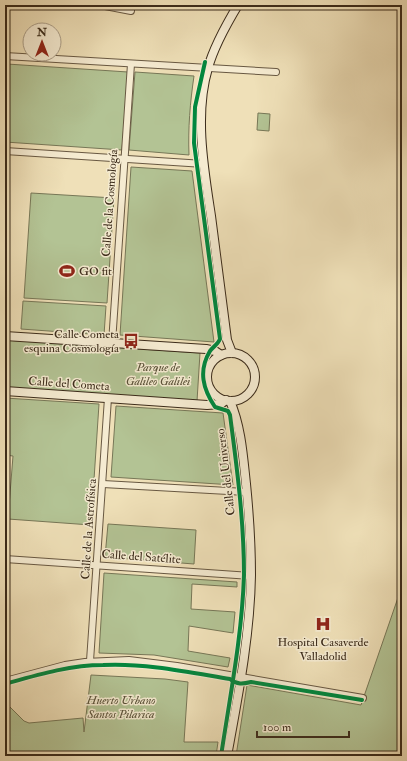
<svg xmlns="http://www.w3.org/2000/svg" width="407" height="761" font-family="'IM FELL Double Pica',serif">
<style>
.green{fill:#b3c394;stroke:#777757}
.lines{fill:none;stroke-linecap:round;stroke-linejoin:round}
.street-casing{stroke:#685842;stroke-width:8}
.secondary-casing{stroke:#3b2b1a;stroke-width:10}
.street{stroke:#f5ebd1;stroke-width:6}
.secondary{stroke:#f5ebd1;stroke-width:8}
.cycleway-casing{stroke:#f5ebd1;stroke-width:6}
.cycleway{stroke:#00873e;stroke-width:4}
.labels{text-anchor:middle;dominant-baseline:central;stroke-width:3;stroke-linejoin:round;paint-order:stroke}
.street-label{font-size:12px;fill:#3b2b1a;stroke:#f5ebd1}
.poi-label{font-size:12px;fill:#3b2b1a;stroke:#f5ebd1;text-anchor:start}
.park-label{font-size:12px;font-style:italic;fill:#595138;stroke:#f5ebd1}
</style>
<rect width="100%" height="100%" fill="#efe0b8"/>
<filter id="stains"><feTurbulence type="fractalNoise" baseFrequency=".005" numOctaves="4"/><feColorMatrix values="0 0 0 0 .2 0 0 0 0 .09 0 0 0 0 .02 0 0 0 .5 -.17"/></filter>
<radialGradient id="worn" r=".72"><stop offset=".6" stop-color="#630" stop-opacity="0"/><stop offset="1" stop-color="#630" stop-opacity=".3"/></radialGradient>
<g class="green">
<polygon points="7,64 128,72 122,150 5,142"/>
<path d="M135 72 194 76C190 103 188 128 189 155L129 150Z"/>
<polygon points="258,113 270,114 269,131 257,130"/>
<polygon points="131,167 192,171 214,342 120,335"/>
<polygon points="31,193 114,198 107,303 24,298"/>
<polygon points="23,301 106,306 104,335 21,329"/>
<polygon points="5,340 200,353 197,401 5,388"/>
<polygon points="5,398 99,404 91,525 8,519 13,456 5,455"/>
<polygon points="116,406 223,413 233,485 111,477"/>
<polygon points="108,524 196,530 194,564 105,557"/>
<polygon points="104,573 237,582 237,587 192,584 191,609 235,612 233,633 189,626 188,651 230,658 228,667 154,655 99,653"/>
<polygon points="402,586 402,756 236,756 247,685 361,705"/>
<polygon points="91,675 165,679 188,682 184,742 218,742 216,756 120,756 5,752 5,702 24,721 29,723 83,718 84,732"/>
</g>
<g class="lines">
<defs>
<g id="street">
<polyline points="100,5 131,11"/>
<polyline points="5,56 276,72"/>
<polyline points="5,151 204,164"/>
<polyline points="112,343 131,64"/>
<polyline points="103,484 246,492"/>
<polyline points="5,559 251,576"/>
<polyline points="90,661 108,398"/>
<polyline points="5,681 65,665 85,662 129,660 177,666 363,698"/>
</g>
<g id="secondary">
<polyline points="5,336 206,349 215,351 221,355"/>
<path d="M232 353 227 340C222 299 216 257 211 216 204 170 194 114 208 68 214 46 226 25 238 5"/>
<circle cx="231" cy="377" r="24"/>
<polyline points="5,391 207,405 221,404 226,400"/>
<path d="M227 756C238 696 250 636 251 575 251 544 249 514 246 484 243 456 241 426 230 401"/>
</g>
</defs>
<use href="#street" class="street-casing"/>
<use href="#secondary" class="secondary-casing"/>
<use href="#street" class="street"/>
<use href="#secondary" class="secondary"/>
<defs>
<g id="cycleway">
<path d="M205 62 195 107 194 143 220 339C218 344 213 347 210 351 198 371 203 389 215 407L228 411 230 415C237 468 244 521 244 575 242 636 230 696 221 756"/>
<path d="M5 684C37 675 70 665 103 665 146 663 188 672 230 679 237 685 243 684 251 682L362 700"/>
</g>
</defs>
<use href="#cycleway" class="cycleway-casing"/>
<use href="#cycleway" class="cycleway"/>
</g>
<defs>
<symbol id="stadium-bare" viewBox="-9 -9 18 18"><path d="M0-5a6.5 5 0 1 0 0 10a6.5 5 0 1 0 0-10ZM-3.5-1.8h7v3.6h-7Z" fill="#8f2418" stroke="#f5ebd1" stroke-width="2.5" paint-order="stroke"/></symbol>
<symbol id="bus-bare" viewBox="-9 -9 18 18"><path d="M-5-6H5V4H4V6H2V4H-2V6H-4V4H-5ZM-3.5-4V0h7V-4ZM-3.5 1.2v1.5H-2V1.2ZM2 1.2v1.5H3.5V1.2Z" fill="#8f2418" stroke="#f5ebd1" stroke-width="2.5" paint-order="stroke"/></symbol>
<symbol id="hospital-bare" viewBox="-9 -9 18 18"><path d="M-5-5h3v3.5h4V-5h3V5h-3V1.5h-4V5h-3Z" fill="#8f2418" stroke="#f5ebd1" stroke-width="2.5" paint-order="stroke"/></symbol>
</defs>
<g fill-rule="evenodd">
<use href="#stadium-bare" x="56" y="260" width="22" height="22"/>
<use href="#bus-bare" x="120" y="330" width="22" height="22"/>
<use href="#hospital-bare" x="312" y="613" width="22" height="22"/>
</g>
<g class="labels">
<g class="street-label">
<text transform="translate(110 203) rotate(-86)">Calle de la Cosmología</text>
<text transform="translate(69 384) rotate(4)">Calle del Cometa</text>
<text transform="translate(226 472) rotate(-97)">Calle del Universo</text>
<text transform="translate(89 529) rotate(-86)">Calle de la Astrofísica</text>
<text transform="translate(141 557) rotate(4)">Calle del Satélite</text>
</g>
<g class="poi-label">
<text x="79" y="271">GO fit</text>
<text x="119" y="334" text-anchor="end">Calle Cometa<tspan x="119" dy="14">esquina Cosmología</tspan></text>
<text x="323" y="642" text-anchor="middle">Hospital Casaverde<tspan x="323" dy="14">Valladolid</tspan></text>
</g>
<g class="park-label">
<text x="158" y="367">Parque de<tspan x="158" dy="14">Galileo Galilei</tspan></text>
<text x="121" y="700">Huerto Urbano<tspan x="121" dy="14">Santos Pilarica</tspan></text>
</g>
</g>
<rect width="407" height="761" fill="none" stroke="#efe0b8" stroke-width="20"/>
<rect x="6" y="6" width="395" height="749" fill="none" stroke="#3b2b1a" stroke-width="2"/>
<rect x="10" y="10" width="387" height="741" fill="none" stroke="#3b2b1a"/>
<g transform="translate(42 42)"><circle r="19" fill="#f5ebd1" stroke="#ab9e88"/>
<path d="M0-3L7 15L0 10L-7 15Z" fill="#8f2418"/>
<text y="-6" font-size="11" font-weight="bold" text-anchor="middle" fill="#3b2b1a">N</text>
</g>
<path d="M257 731v6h92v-6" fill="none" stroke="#3b2b1a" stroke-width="2"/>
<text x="263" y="731" font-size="12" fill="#3b2b1a" stroke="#f5ebd1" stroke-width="3" paint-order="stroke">100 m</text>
<rect width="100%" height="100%" filter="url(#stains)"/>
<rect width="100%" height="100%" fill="url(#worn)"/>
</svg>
